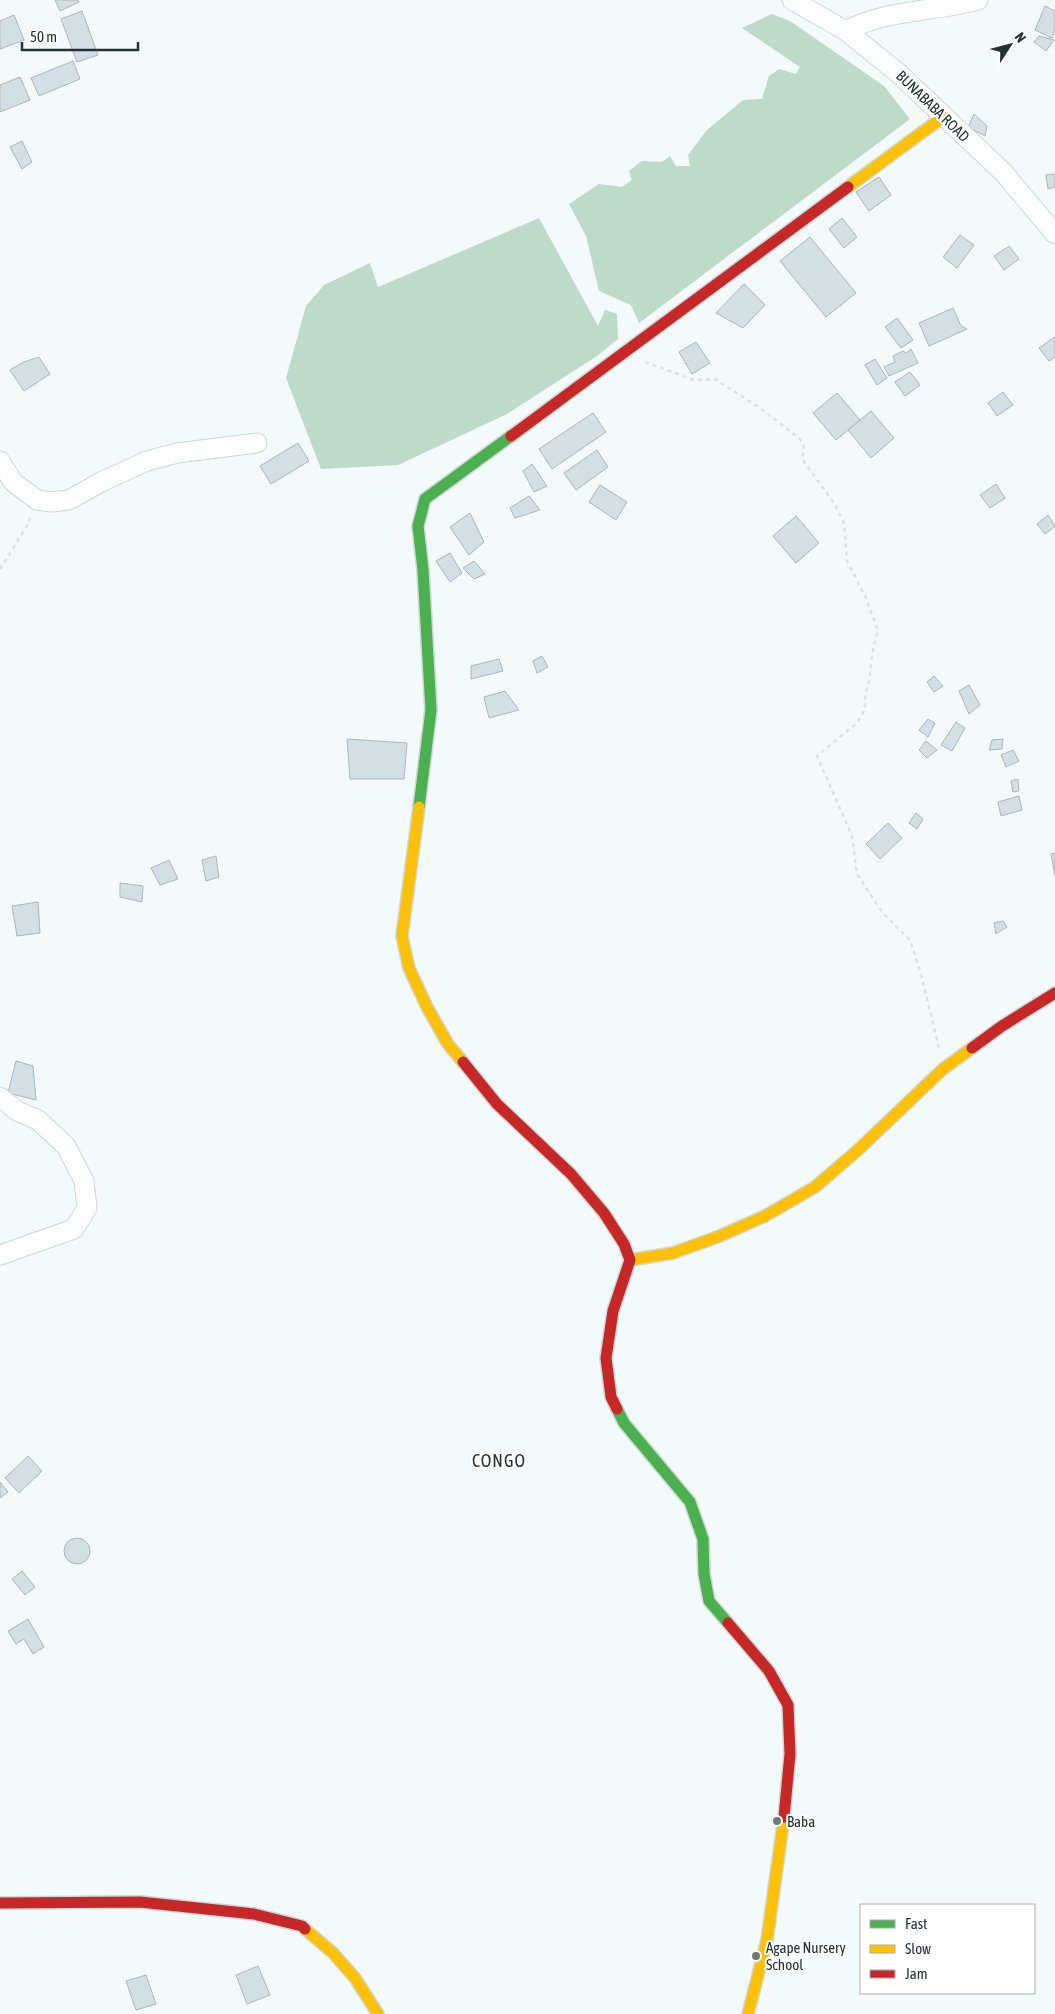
<svg xmlns="http://www.w3.org/2000/svg" width="1055" height="2014" font-family="'Asap Condensed',sans-serif">
<style>
.forest{fill:#bedac9}
.building{fill:#d2dfe4;stroke:#adb6b9}
.lines{fill:none;stroke-linecap:round;stroke-linejoin:round}
.street-casing{stroke:#cdd8d9;stroke-width:21}
.fast-casing{stroke:#cdd8d9;stroke-width:14}
.slow-casing{stroke:#cdd8d9;stroke-width:14}
.jam-casing{stroke:#cdd8d9;stroke-width:14}
.path{stroke:#dee1e2;stroke-width:2.5;stroke-dasharray:4 4;stroke-linecap:butt}
.street{stroke:#fdfefe;stroke-width:19}
.fast{stroke:#4caf50;stroke-width:11}
.slow{stroke:#ffc107;stroke-width:11}
.jam{stroke:#c62828;stroke-width:11}
.poi-dot{fill:#6b797a;stroke:#fff;stroke-width:2}
.labels{text-anchor:middle;dominant-baseline:central;stroke-width:4;stroke-linejoin:round;paint-order:stroke}
.street-label{font-size:15px;fill:#233334;stroke:#fff}
.poi-label{font-size:15px;fill:#233334;stroke:#fff;text-anchor:start}
.quarter-label{font-size:18px;letter-spacing:1px;fill:#233334;stroke:#fff}
</style>
<rect width="100%" height="100%" fill="#f2fafb"/>
<g class="forest">
<polygon points="772,14 790,21 884,86 910,119 639,323 631,305 599,291 586,236 569,204 599,184 622,187 632,180 629,171 642,161 662,162 670,156 676,166 690,166 688,155 707,130 743,100 762,99 769,76 779,69 796,74 800,67 742,28"/>
<polygon points="539,218 598,326 605,310 617,314 618,339 597,356 507,414 398,465 321,469 286,378 306,306 324,285 370,263 378,287"/>
</g>
<g class="building">
<polygon points="55,0 78,0 79,2 60,11"/>
<polygon points="1045,6 1055,11 1055,30 1052,38 1035,30"/>
<polygon points="82,11 98,55 77,62 61,19"/>
<polygon points="14,15 24,40 0,49 0,21"/>
<polygon points="1039,36 1054,40 1046,51 1034,42"/>
<polygon points="73,61 80,79 39,96 31,78"/>
<polygon points="20,77 30,100 0,112 0,85"/>
<polygon points="974,114 987,126 985,136 968,127"/>
<polygon points="22,141 32,162 22,169 10,147"/>
<polygon points="1055,174 1055,187 1048,189 1046,175"/>
<polygon points="879,177 891,195 869,211 856,192"/>
<polygon points="842,218 857,237 844,248 829,229"/>
<polygon points="960,235 974,245 957,268 943,257"/>
<polygon points="810,237 856,293 826,317 780,261"/>
<polygon points="1009,246 1019,259 1004,270 994,256"/>
<polygon points="744,284 765,305 743,328 716,313"/>
<polygon points="953,308 961,326 967,329 929,346 919,323"/>
<polygon points="897,318 913,340 901,348 885,327"/>
<polygon points="1055,337 1055,357 1049,361 1039,348"/>
<polygon points="696,342 710,363 692,374 679,352"/>
<polygon points="911,349 918,363 889,376 884,367 895,362 893,356 903,351 906,353"/>
<polygon points="39,357 50,374 24,391 10,370 24,362"/>
<polygon points="875,359 887,378 877,385 865,365"/>
<polygon points="910,372 920,385 905,396 895,382"/>
<polygon points="1003,392 1013,405 997,416 988,403"/>
<polygon points="837,393 860,420 836,440 813,413"/>
<polygon points="871,411 894,438 871,458 848,430"/>
<polygon points="593,413 606,432 552,469 539,449"/>
<polygon points="298,443 309,461 271,484 260,466"/>
<polygon points="597,450 608,467 576,490 564,473"/>
<polygon points="532,464 547,486 534,492 523,471"/>
<polygon points="996,484 1005,498 990,508 980,495"/>
<polygon points="600,485 627,502 616,520 589,502"/>
<polygon points="529,496 540,510 515,518 510,508"/>
<polygon points="470,513 484,542 469,555 450,527"/>
<polygon points="1048,515 1055,526 1045,534 1037,524"/>
<polygon points="796,516 819,543 796,563 773,536"/>
<polygon points="450,553 462,573 450,582 436,561"/>
<polygon points="474,561 485,574 474,579 463,568"/>
<polygon points="542,656 548,667 537,673 533,661"/>
<polygon points="499,659 503,671 471,679 471,666"/>
<polygon points="934,676 943,686 934,692 927,682"/>
<polygon points="969,685 980,705 969,714 959,691"/>
<polygon points="505,691 519,710 489,718 484,697"/>
<polygon points="928,719 935,723 928,737 919,730"/>
<polygon points="956,722 965,728 952,751 941,745"/>
<polygon points="347,739 407,743 404,779 350,779"/>
<polygon points="1003,739 1002,749 989,750 992,740"/>
<polygon points="926,741 937,750 927,758 919,750"/>
<polygon points="1013,750 1019,761 1006,767 1001,755"/>
<polygon points="1018,779 1019,791 1013,792 1011,781"/>
<polygon points="1019,796 1022,810 1001,816 998,802"/>
<polygon points="916,813 923,819 917,829 909,823"/>
<polygon points="888,823 902,838 880,859 866,844"/>
<polygon points="1055,853 1055,875 1051,854"/>
<polygon points="216,856 219,877 206,881 202,860"/>
<polygon points="169,860 178,879 160,885 151,868"/>
<polygon points="120,883 143,886 142,902 120,897"/>
<polygon points="38,902 40,933 17,936 12,906"/>
<polygon points="1003,921 1007,927 996,934 994,923"/>
<polygon points="16,1061 33,1066 36,1100 8,1093"/>
<polygon points="28,1456 42,1471 19,1493 5,1478"/>
<polygon points="0,1482 8,1492 0,1498"/>
<circle cx="77" cy="1551" r="13"/>
<polygon points="22,1571 35,1587 25,1595 12,1579"/>
<polygon points="28,1619 44,1647 33,1654 24,1639 16,1644 8,1631"/>
<polygon points="258,1966 270,1995 247,2004 236,1975"/>
<polygon points="146,1975 156,2004 136,2010 126,1981"/>
</g>
<g class="lines">
<defs>
<g id="street">
<polyline points="792,0 846,31 897,72 1003,172 1055,234"/>
<path d="M846 31C886 9 935 12 978 0"/>
<polyline points="0,461 13,482 37,500 51,502 69,500 103,481 147,461 177,453 257,443"/>
<polyline points="0,1097 17,1111 38,1120 66,1146 84,1181 87,1208 74,1229 0,1255"/>
</g>
<g id="fast">
<polyline points="419,807 431,710 423,570 418,526 425,499 511,436"/>
<polyline points="617,1409 624,1423 690,1502 703,1539 704,1574 709,1601 728,1623"/>
</g>
<g id="slow">
<polyline points="848,187 943,117"/>
<polyline points="419,807 402,936 409,968 427,1007 448,1044 463,1062"/>
<polyline points="630,1260 673,1253 720,1236 765,1216 815,1187 858,1150 943,1069 972,1048"/>
<polyline points="305,1929 333,1953 355,1978 378,2014"/>
<polyline points="748,2014 767,1940 784,1817"/>
</g>
<g id="jam">
<polyline points="511,436 848,187"/>
<polyline points="972,1048 1002,1026 1055,993"/>
<polyline points="463,1062 497,1104 571,1174 604,1213 624,1244 630,1260 613,1311 606,1358 611,1397 617,1409"/>
<polyline points="728,1623 769,1671 788,1705 790,1754 784,1817"/>
<polyline points="0,1903 140,1902 254,1914 302,1926 305,1929"/>
</g>
</defs>
<use href="#street" class="street-casing"/>
<use href="#fast" class="fast-casing"/>
<use href="#slow" class="slow-casing"/>
<use href="#jam" class="jam-casing"/>
<g class="path">
<polyline points="645,362 694,380 715,379 763,410 800,439 804,447 802,459 834,503 844,523 847,561 866,598 878,631 873,649 869,682 865,695 865,709 857,723 817,756 852,836 857,874 882,912 910,940 921,974 939,1048"/>
<polyline points="0,569 27,526 31,515"/>
</g>
<use href="#street" class="street"/>
<use href="#fast" class="fast"/>
<use href="#slow" class="slow"/>
<use href="#jam" class="jam"/>
</g>
<g class="poi-dot">
<circle cx="777" cy="1821" r="5"/>
<circle cx="756" cy="1956" r="5"/>
</g>
<g class="labels">
<g class="street-label">
<text transform="translate(933 106) rotate(44)">BUNABABA ROAD</text>
</g>
<g class="poi-label">
<text x="787" y="1821">Baba</text>
<text x="766" y="1947">Agape Nursery<tspan x="766" dy="17">School</tspan></text>
</g>
<g class="quarter-label">
<text x="499" y="1460">CONGO</text>
</g>
</g>
<rect x="860" y="1904" width="175" height="90" fill="#ffffff" stroke="#a7adae"/>
<rect x="870" y="1920" width="25" height="8" fill="#4caf50" stroke="#a7adae"/>
<text x="905" y="1929" font-size="15" fill="#233334">Fast</text>
<rect x="870" y="1945" width="25" height="8" fill="#ffc107" stroke="#a7adae"/>
<text x="905" y="1954" font-size="15" fill="#233334">Slow</text>
<rect x="870" y="1970" width="25" height="8" fill="#c62828" stroke="#a7adae"/>
<text x="905" y="1979" font-size="15" fill="#233334">Jam</text>
<g transform="translate(1010 45) rotate(54)" stroke="#ffffff" stroke-width="4" paint-order="stroke">
<path d="M0-4L9 19L0 12L-9 19Z" fill="#233334"/>
<text y="-8" font-size="14" font-weight="bold" text-anchor="middle" fill="#233334">N</text>
</g>
<path d="M22 42v8h116v-8" fill="none" stroke="#233334" stroke-width="2.5"/>
<text x="30" y="42" font-size="15" fill="#233334" stroke="#ffffff" stroke-width="4" paint-order="stroke">50 m</text>
</svg>
